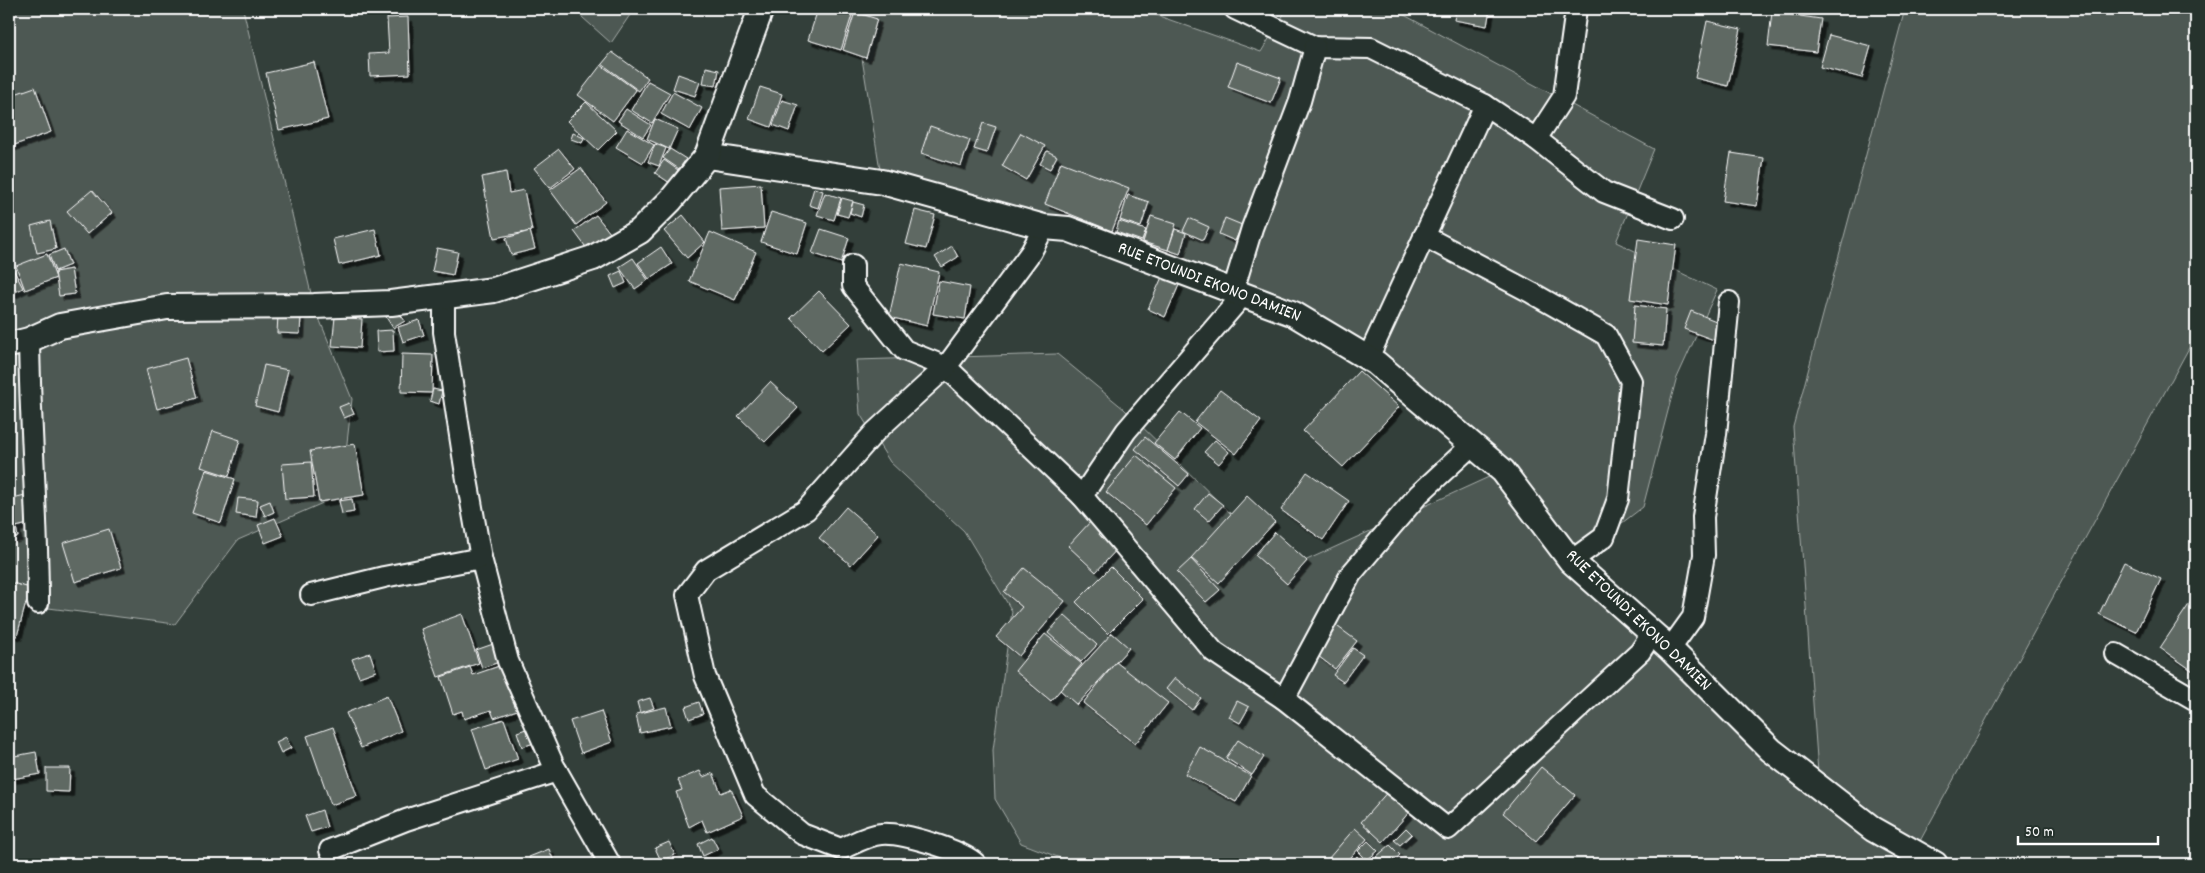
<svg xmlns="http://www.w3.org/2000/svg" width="2205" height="873" font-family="Dekko,sans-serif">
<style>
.green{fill:#4d5853;stroke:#a6aca9}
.building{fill:#5f6964;stroke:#fff;filter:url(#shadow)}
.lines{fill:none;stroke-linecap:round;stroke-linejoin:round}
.minor-casing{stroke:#fff;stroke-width:24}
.tertiary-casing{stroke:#fff;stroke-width:28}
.minor{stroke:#26332d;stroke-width:20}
.tertiary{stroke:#26332d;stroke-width:24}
.labels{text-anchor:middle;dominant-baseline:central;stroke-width:4;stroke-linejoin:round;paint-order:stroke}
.street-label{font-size:18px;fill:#fff;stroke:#26332d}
</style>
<defs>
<filter id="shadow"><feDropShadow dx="4.5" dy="4.5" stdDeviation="0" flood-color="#0009"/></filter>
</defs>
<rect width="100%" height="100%" fill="#333f3a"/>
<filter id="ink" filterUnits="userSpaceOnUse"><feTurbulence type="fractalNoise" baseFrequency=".02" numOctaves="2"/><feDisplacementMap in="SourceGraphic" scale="10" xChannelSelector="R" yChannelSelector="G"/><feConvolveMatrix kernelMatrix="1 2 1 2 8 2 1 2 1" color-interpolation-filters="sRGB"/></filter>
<g filter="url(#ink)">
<g class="green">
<polygon points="9,9 243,9 314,306 352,399 341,495 238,540 175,624 9,603"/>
<polygon points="573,9 634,9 611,43"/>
<polygon points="854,9 1139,9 1261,52 1287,9 1393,9 1654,149 1616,242 1717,290 1676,380 1643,507 1572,561 1819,786 1793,427 1905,9 2196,9 2196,335 1914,852 1935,864 1076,864 1021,843 995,799 993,750 1012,611 964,531 890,462 860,414 856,360 1057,354 1124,409 1287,569 1502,471 1294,314 882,182"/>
</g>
<g class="building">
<polygon points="818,9 854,9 841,50 808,40"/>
<polygon points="1456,9 1490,9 1487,26 1454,20"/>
<polygon points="855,12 877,19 866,58 843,50"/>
<polygon points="1772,12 1821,19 1816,52 1768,46"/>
<polygon points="408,17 410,74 370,76 369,54 389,53 387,18"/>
<polygon points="1707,21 1741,29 1728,86 1695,78"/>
<polygon points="1829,35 1871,46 1862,78 1820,67"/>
<polygon points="612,52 648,78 639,91 602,64"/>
<polygon points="314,62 328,119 279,130 266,73"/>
<polygon points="1237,62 1281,78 1271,103 1228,87"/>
<polygon points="601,65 636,90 613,121 578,95"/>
<polygon points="706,67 719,70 716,86 703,84"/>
<polygon points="678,74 700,82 695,96 673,89"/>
<polygon points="648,81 670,93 652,123 631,110"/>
<polygon points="35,87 51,132 9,147 9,96"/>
<polygon points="760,87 782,94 771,127 749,119"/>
<polygon points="673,92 702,108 690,130 661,114"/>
<polygon points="782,100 798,105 789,131 773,125"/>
<polygon points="586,102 617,131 598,150 567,121"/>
<polygon points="626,109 651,125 643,137 618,121"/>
<polygon points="655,119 678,129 669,149 647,139"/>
<polygon points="983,123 996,127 987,153 974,149"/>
<polygon points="930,126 970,140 961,166 921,153"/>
<polygon points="627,129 654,145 643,163 616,147"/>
<polygon points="573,133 584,138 582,143 571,139"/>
<polygon points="1021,133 1045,146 1026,180 1002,166"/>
<polygon points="655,144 666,148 659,166 648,162"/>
<polygon points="559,149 575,169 550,188 534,168"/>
<polygon points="670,149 686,159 679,169 663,158"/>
<polygon points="1047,151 1057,156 1050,169 1040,164"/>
<polygon points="1731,153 1764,158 1757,206 1723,201"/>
<polygon points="664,160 678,170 670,183 655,173"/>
<polygon points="1061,162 1129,188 1112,231 1045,204"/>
<polygon points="581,168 606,202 576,225 550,190"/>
<polygon points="506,172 509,193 524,190 532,231 494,238 482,177"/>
<polygon points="761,184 764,228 722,231 719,187"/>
<polygon points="814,188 823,191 818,208 809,205"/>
<polygon points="92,190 112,213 87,234 67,211"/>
<polygon points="825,193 841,198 834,220 817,215"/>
<polygon points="1128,195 1149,202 1141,227 1120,220"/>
<polygon points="842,198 853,201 848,217 837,214"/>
<polygon points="853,202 864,205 861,217 850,213"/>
<polygon points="915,210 935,215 926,249 906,244"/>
<polygon points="771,212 807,223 797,254 761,242"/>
<polygon points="596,215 610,233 588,250 574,231"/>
<polygon points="683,215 705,242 687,258 664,231"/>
<polygon points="1151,216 1176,224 1168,250 1143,242"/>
<polygon points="1189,218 1209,227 1203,240 1183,231"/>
<polygon points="1225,218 1242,225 1235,241 1219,234"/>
<polygon points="50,221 56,249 37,253 31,226"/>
<polygon points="1119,221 1146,230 1142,241 1116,232"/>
<polygon points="375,229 381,255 339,265 333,239"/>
<polygon points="821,229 849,238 841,263 812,253"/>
<polygon points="1175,229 1186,233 1180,254 1168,250"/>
<polygon points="530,231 535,249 511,255 506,238"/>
<polygon points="710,232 756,252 735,300 689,281"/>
<polygon points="1638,239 1676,245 1668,305 1630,299"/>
<polygon points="952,246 958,257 942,267 935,257"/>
<polygon points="661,247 672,264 649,279 638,263"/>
<polygon points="437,248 458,252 453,275 432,271"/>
<polygon points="64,249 70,265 55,271 49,255"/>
<polygon points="47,254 56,278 25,290 16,266"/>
<polygon points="633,258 648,280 635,289 619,267"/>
<polygon points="901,263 939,272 927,326 889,317"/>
<polygon points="13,269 23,288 9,295 9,271"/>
<polygon points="71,269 75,294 59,296 55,272"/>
<polygon points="621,271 626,283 615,288 610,276"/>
<polygon points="1162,277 1179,285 1165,317 1148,309"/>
<polygon points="939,281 970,287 965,319 933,314"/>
<polygon points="819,291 851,324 822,351 791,318"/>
<polygon points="1635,305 1666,309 1663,346 1632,343"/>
<polygon points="397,310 405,321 393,328 386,317"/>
<polygon points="1691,311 1721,323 1714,340 1684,329"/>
<polygon points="278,315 301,316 300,334 277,333"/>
<polygon points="335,317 362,319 360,348 332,346"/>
<polygon points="419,320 424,335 403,342 398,327"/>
<polygon points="393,330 394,351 377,352 376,331"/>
<polygon points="402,354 433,355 432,393 401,392"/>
<polygon points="186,358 197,398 157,409 146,369"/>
<polygon points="264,365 288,370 278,412 255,406"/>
<polygon points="1359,371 1399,407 1343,467 1303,431"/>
<polygon points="770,382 798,408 765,442 738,416"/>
<polygon points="433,389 442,391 439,404 430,401"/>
<polygon points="1220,390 1261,421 1236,454 1195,422"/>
<polygon points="349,403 354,414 344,418 339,407"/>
<polygon points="1180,412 1200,428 1175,460 1154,443"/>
<polygon points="213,431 240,440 229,476 201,467"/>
<polygon points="1145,437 1189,474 1179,486 1135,449"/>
<polygon points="1215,440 1229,452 1219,464 1204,452"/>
<polygon points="355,444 364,495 319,502 310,451"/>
<polygon points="1136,455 1176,488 1146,525 1106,492"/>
<polygon points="311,462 314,497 285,499 282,464"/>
<polygon points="206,470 235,479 221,523 192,513"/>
<polygon points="1307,472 1349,501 1323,540 1281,510"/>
<polygon points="1208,493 1223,505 1209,521 1195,509"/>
<polygon points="25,495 32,523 16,527 18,537 9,539 9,499"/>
<polygon points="1247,496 1275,522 1219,583 1191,558"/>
<polygon points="238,498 258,500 256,517 236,514"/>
<polygon points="352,499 354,512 342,514 339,501"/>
<polygon points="270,501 274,512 265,516 260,505"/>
<polygon points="846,507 878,535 851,565 819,538"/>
<polygon points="275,518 283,536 265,543 258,525"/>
<polygon points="1091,521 1119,547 1096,572 1068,546"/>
<polygon points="109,529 121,568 75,582 63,543"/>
<polygon points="1275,532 1307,561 1287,584 1255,555"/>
<polygon points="1191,559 1220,590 1206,602 1177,572"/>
<polygon points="2124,562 2161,579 2136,632 2099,614"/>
<polygon points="1111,567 1143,599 1108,634 1076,602"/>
<polygon points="1024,568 1065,601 1019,656 996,637 1022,607 1004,592"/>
<polygon points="9,582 30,588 17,636 9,633"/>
<polygon points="2196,594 2196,673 2160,648"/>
<polygon points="462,614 479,663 438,677 421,629"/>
<polygon points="1064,615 1097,645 1081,662 1048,633"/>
<polygon points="1326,618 1357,641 1335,669 1305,646"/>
<polygon points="1112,633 1129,648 1077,705 1060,690"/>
<polygon points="1045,634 1082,664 1051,701 1015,671"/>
<polygon points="496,643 502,661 482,668 476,650"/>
<polygon points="1353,648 1363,655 1343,682 1333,675"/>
<polygon points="370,653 376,671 359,677 352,659"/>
<polygon points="1116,662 1168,703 1135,744 1083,703"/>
<polygon points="505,664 520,709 494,718 491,710 464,719 462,711 453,714 441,677 470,667 473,675"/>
<polygon points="1175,678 1201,698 1192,710 1166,689"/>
<polygon points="387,696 401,731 361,748 346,713"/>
<polygon points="650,698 654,708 640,713 637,702"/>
<polygon points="1237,701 1249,707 1240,723 1229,717"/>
<polygon points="699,702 703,714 689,719 685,707"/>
<polygon points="666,707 671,726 640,733 636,714"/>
<polygon points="601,711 612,742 581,753 570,721"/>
<polygon points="504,719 518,759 486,770 472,729"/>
<polygon points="535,726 540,741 522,747 517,732"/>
<polygon points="333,727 357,796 331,805 307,736"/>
<polygon points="286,737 291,748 281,753 276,742"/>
<polygon points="1238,740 1264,757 1252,775 1226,758"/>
<polygon points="1200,747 1251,776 1236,802 1185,774"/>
<polygon points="36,752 40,774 12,779 9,757"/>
<polygon points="1541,767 1575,795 1536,841 1503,813"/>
<polygon points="46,768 70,768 69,792 46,791"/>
<polygon points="700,771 703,777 713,773 721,793 731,789 743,816 707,832 702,820 689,827 676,792 682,790 678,780"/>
<polygon points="1390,789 1412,809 1383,842 1361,822"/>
<polygon points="322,810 327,827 311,832 305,816"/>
<polygon points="1355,828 1367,839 1345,864 1335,864 1328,859"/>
<polygon points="1406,828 1412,834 1400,845 1394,840"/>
<polygon points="712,837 718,849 703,856 698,844"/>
<polygon points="1368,841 1378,851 1367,860 1358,851"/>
<polygon points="669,842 675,855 661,861 655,848"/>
<polygon points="1390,845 1400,855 1390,864 1383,864 1376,857"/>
<polygon points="549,849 555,864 532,864 529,857"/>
<polygon points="1357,856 1364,864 1350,864"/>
</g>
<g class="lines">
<defs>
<g id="minor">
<polyline points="1235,9 1315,47 1371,48 1485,105 1536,139 1604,192 1673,219"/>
<polyline points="1536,139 1564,96 1576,9"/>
<polyline points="1044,227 1031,252 946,367 1082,496 1214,652 1284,699 1448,829 1640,652 1652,634"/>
<polyline points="1424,236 1532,293 1606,335 1631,381 1618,499 1604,537 1571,561"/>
<path d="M853 265V286L904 350 946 367 875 432 806 510 706 570 687 595 705 676 755 795 802 834 841 849C853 844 868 835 881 834 901 832 962 850 976 864"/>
<polyline points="1233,291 1252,228 1300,101 1315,47"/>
<polyline points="444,297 444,332 465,468 481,558 508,661 554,766 610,864"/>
<path d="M29 340C30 428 38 515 38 603"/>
<polyline points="1368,358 1485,105"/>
<polyline points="1082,496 1126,431 1243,295"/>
<polyline points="311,595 384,577 481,558"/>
<polyline points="1670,649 1693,617 1704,555 1703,517 1716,434 1729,302"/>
<polyline points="2116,654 2196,700"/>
<polyline points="1284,699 1351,574 1419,494 1472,445"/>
<polyline points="330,850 406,820 557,771"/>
</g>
<g id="tertiary">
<polyline points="707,156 882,182 1044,227 1068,229 1294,314 1376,363 1503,471 1571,561 1670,649 1771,750 1873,829 1935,864"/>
<polyline points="9,345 29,340 60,326 167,307 314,306 391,303 494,290 593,258 640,231 671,200 707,156 761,9"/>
</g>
</defs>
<use href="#minor" class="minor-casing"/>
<use href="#tertiary" class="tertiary-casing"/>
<use href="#minor" class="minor"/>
<use href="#tertiary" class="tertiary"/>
</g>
</g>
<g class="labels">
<g class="street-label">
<text transform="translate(1209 283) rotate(21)">RUE ETOUNDI EKONO DAMIEN</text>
<text transform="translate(1638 621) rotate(44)">RUE ETOUNDI EKONO DAMIEN</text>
</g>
</g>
<rect width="2205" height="873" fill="none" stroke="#26332d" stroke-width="30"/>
<rect x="15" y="15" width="2175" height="843" fill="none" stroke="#fff" stroke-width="2" filter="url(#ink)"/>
<path d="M2018 836v8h140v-8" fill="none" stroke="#ffffff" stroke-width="2.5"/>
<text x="2025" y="836" font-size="15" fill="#ffffff" stroke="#26332d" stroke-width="4" paint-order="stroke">50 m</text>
</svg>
